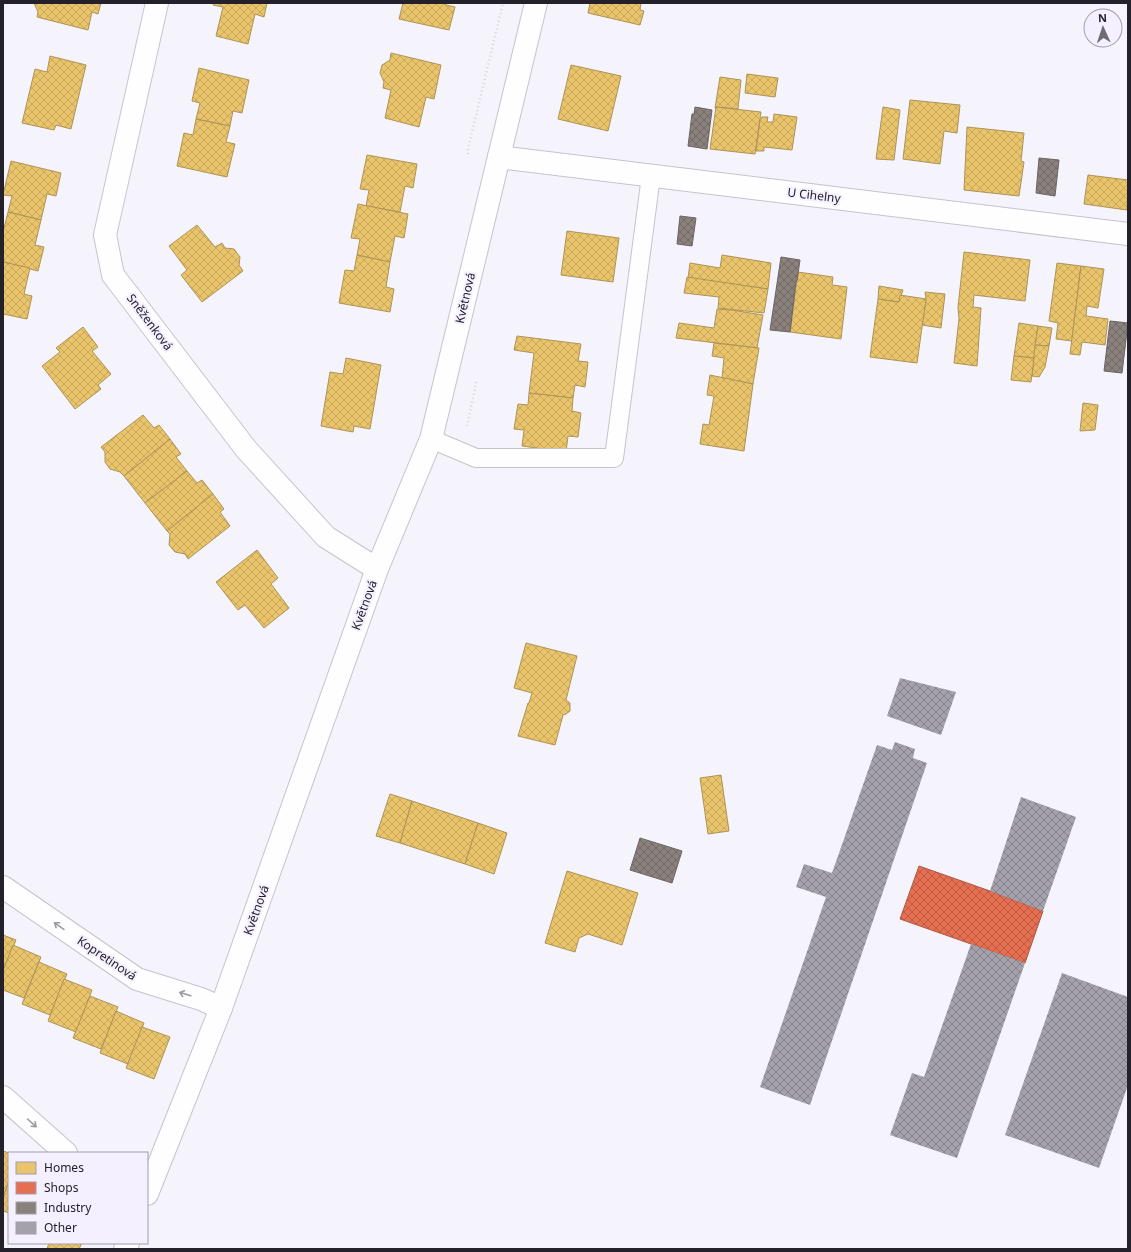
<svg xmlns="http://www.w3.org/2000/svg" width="1131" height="1252" font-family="'Noto Sans',sans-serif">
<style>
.homes{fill:url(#homes-cross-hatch);stroke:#ae9357}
.shops{fill:url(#shops-cross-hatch);stroke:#ac5845}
.industry{fill:url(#industry-cross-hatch);stroke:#6b6463}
.building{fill:url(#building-cross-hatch)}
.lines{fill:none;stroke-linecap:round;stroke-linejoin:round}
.lane-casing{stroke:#c5c3cc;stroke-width:20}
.street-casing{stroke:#c5c3cc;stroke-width:24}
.path{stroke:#d6d5d7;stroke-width:2.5;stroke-dasharray:1 3;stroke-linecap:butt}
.lane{stroke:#fefdff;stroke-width:18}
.street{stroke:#fefdff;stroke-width:22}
.oneway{stroke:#9c9a9f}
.labels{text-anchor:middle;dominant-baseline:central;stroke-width:4;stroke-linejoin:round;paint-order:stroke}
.street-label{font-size:12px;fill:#24212a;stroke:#f4f0ff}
</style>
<defs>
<pattern id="homes-cross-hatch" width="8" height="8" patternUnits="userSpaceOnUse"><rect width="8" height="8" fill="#e9c46a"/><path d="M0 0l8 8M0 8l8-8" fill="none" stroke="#c8a85c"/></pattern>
<pattern id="shops-cross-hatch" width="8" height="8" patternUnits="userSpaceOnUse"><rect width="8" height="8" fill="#e76f51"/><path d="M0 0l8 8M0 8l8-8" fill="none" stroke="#bb5b43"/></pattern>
<pattern id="industry-cross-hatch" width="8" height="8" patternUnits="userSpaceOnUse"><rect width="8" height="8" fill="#8a817c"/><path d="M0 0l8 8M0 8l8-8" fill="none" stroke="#716966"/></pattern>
<pattern id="building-cross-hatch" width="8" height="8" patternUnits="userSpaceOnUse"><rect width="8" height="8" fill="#a4a1ab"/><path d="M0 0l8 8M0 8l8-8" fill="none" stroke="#85838b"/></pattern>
</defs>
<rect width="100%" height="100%" fill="#f5f4fc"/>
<g class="homes">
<polygon points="34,3 101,3 98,14 92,12 88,30 37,17 38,12"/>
<polygon points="214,3 267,3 264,17 255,14 248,44 216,36 223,7 213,5"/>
<polygon points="403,3 446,3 446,5 455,7 449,30 399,19"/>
<polygon points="590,3 641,3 640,10 644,11 640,25 588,13"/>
<polygon points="391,53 441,65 434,99 426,97 419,127 385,118 391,90 383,88 384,82 380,73 382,65 390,60"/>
<polygon points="50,56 86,65 71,129 56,125 54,130 22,123 35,69 47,72"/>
<polygon points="571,65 621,76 608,131 558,119"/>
<polygon points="199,68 249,80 242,113 233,111 230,126 196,119 200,103 192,101"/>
<polygon points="747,74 778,78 775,97 745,93"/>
<polygon points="720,77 741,80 738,109 716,107 716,109 715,108"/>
<polygon points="910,100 960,105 957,133 944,131 940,164 903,159"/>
<polygon points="716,107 761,112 755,154 710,149"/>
<polygon points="883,107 900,110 894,160 876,159"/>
<polygon points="774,114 797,117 792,150 764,147 764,151 756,151 760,120 762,117 768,117 767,122 773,122"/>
<polygon points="196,119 230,126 226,142 235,144 227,177 177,166 184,133 193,135"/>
<polygon points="967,127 1024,133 1021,161 1024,162 1019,196 964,190"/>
<polygon points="367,155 417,164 413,188 405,186 400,212 366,206 369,190 360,189"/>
<polygon points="11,161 61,173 56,196 47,194 41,220 8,212 12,196 3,195"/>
<polygon points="1088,175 1128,180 1127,210 1084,204"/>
<polygon points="358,204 408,214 404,238 395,236 390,262 357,255 360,239 351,238"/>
<polygon points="8,212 41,220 35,245 44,247 38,271 3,262 3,228 4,228"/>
<polygon points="197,225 215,247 222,243 225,248 234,249 240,257 239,265 243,271 202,302 181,275 187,270 169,246"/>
<polygon points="567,231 619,238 613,282 561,275"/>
<polygon points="964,252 1030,260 1025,301 974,295 973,307 981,308 977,366 954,363 959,319 958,307"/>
<polygon points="357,255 390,262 386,287 394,289 390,312 339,303 345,270 354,271"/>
<polygon points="722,255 771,263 768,289 688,278 690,263 720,268"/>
<polygon points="3,262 30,268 24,294 32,296 27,319 3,314"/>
<polygon points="1057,263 1081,266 1072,341 1056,339 1058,323 1049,321"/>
<polygon points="1081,266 1104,269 1098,308 1087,306 1086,316 1108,319 1105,345 1082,342 1080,355 1070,354"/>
<polygon points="798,272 833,277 832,285 847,287 841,339 790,332"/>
<polygon points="687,277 768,289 764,313 718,308 719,297 684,293"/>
<polygon points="879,286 903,290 899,302 878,299"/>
<polygon points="925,292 945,294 941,328 922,325 926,299"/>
<polygon points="900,295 926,299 917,363 870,357 878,299 899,302"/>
<polygon points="717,309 732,310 763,315 757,348 676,338 679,323 714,328"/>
<polygon points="1019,323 1038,326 1034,358 1014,356"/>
<polygon points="1038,326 1052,328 1049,346 1035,345"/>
<polygon points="83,327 98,347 92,351 111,374 98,385 101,389 75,409 42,366 60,352 56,348"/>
<polygon points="517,336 581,344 578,361 588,362 585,387 575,385 573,398 529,393 534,353 514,350"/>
<polygon points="714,343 759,348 753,384 722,378 724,358 712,356"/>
<polygon points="1035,345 1049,346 1045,367 1039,377 1032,376"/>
<polygon points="1014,356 1034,358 1031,382 1011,380"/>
<polygon points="346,358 381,365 370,429 354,426 353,432 321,426 330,372 343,374"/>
<polygon points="710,375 753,384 744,451 700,444 703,424 709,425 714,396 707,395"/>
<polygon points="529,393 573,398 572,411 581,413 578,437 568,436 566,452 522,446 524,430 514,429 518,404 528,405"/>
<polygon points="1083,403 1098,405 1095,430 1080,431"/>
<polygon points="143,415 154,428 159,425 170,439 124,476 120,472 110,469 105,462 105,452 101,447"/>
<polygon points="170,439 181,454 176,457 187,471 145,503 124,476"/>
<polygon points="187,471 197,483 202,480 213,494 167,531 145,503"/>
<polygon points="213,494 224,509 220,512 230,526 188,559 185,554 175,552 169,545 170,534 167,531"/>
<polygon points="257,550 278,578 271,584 289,608 264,628 245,605 238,610 216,582"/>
<polygon points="526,643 577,656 566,700 570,703 570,711 566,714 563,715 555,745 518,736 528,703 529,703 532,693 514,688"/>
<polygon points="721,775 729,831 708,834 700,778"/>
<polygon points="390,794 412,801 400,843 376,836"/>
<polygon points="412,801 478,823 465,864 400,843"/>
<polygon points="478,823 507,833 494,874 465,864"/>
<polygon points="567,871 638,893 622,945 588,934 579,938 575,952 545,943"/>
<polygon points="3,935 16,940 3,971"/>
<polygon points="13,945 41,957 24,998 3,990 3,971"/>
<polygon points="39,962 67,974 50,1015 22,1004"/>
<polygon points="64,979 92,990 76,1032 48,1021"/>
<polygon points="90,996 118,1007 101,1049 73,1038"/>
<polygon points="116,1011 144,1023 128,1064 100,1053"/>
<polygon points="142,1027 170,1037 154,1079 126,1068"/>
<polygon points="3,1151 9,1153 9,1181 3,1197"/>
<polygon points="9,1181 9,1213 3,1211 3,1197"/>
<polygon points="49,1243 82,1243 79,1249 47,1249"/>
</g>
<polygon class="shops" points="919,866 990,891 1043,911 1025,963 900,919"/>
<g class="industry">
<polygon points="695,107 712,110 707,149 688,146 692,114 694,114"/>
<polygon points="1039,158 1059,160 1055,196 1036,193"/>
<polygon points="680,216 696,218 692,246 677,244"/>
<polygon points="781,257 800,260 797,281 796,281 790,332 770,330"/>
<polygon points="1110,321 1128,323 1122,373 1104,371"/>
<polygon points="640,838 682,851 672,883 630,870"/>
</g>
<g class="building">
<polygon points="900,678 956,692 941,735 887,716"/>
<polygon points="895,742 915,749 913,758 927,763 810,1105 760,1087 826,897 796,887 804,864 832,873 877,745 892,750"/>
<polygon points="1021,797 1076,817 1043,911 990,891"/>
<polygon points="971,944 1025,963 957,1158 890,1135 912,1073 924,1077"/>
<polygon points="1062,973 1128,997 1128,1085 1099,1168 1005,1135"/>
</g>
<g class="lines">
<defs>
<polyline id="lane" points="431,439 476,458 614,458 651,176"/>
<g id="street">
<polyline points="157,3 105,235 113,275 246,449 326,537 377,569"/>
<polyline points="499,157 1128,234"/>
<polyline points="3,887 137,979 201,999 221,1008"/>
<polyline points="3,1097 66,1153"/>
<polyline points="147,1194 221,1008 377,569 431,439 536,3"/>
<polyline points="125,1249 128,1243"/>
</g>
</defs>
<use href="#lane" class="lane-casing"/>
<use href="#street" class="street-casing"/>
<g class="path">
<polyline points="468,154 468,149 503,3"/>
<polyline points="467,426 477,379"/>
</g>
<use href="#lane" class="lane"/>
<use href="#street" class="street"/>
</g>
<defs><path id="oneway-shaft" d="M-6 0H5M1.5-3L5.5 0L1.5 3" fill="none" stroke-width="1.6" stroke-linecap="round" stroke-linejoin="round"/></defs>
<g class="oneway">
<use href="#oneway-shaft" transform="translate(59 926) rotate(-145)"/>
<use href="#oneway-shaft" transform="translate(185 994) rotate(-163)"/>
<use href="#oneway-shaft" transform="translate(32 1123) rotate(42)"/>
</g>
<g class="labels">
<g class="street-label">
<text transform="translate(814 195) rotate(7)">U Cihelny</text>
<text transform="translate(465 298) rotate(-77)">Květnová</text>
<text transform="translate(150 322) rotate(53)">Sněženková</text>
<text transform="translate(364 605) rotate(-70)">Květnová</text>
<text transform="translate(256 910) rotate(-70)">Květnová</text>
<text transform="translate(107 958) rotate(34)">Kopretinová</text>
</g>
</g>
<rect width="1131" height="1252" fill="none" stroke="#24212a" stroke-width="8"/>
<rect x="8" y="1152" width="140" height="92" fill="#f4f0ff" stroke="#a19daa"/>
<rect x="16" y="1162" width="20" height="12" fill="#e9c46a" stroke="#a19daa"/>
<text x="44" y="1172" font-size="12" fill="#24212a">Homes</text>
<rect x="16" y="1182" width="20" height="12" fill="#e76f51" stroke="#a19daa"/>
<text x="44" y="1192" font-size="12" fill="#24212a">Shops</text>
<rect x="16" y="1202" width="20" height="12" fill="#8a817c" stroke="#a19daa"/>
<text x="44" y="1212" font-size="12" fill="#24212a">Industry</text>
<rect x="16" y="1222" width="20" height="12" fill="#a4a1ab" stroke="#a19daa"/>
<text x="44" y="1232" font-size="12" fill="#24212a">Other</text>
<g transform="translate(1103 28) rotate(357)"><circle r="19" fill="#f4f0ff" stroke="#a19daa"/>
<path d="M0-3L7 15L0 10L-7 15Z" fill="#6d6b74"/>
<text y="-6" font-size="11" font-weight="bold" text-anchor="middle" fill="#24212a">N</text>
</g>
</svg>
